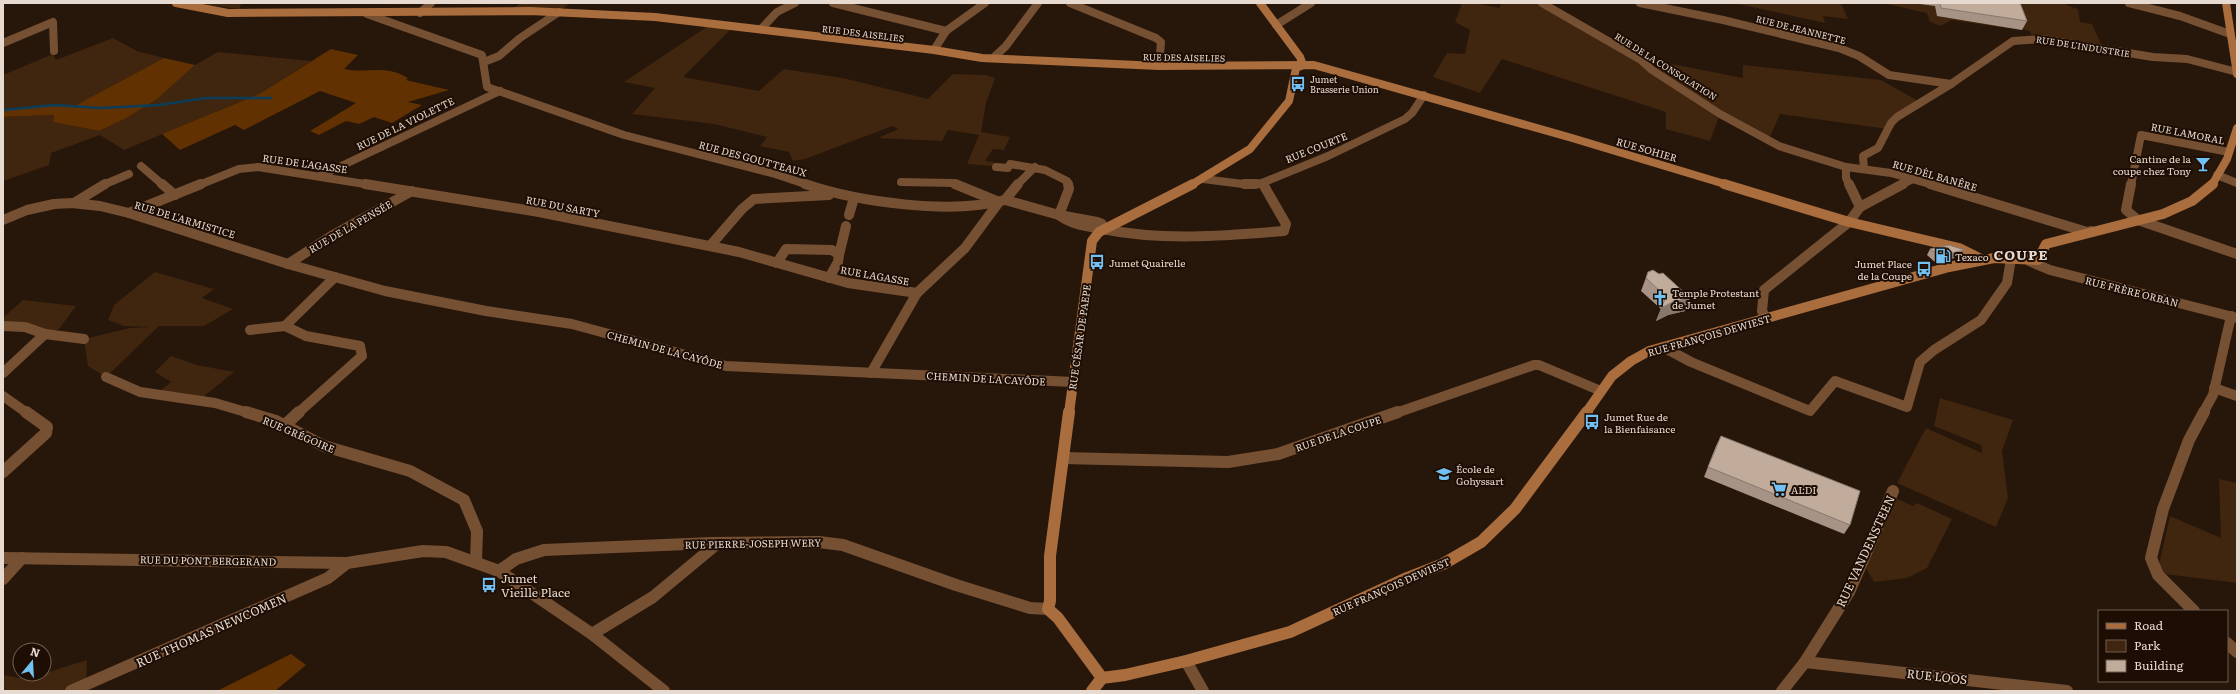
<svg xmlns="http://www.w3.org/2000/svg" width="2240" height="694" font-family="Literata,serif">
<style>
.green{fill:#40250f}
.forest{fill:#613102}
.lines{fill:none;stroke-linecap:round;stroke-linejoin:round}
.stream{stroke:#0c3d59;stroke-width:2.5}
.street-far2{stroke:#765033;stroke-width:8}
.street-far1{stroke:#765033;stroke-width:10}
.street{stroke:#765033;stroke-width:12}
.secondary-far2{stroke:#aa6d3e;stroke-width:8}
.secondary-far1{stroke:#aa6d3e;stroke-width:10}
.secondary{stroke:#aa6d3e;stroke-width:12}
.wall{fill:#a69385}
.shaded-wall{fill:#87786c}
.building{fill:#c1ab9b;stroke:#87786c}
.labels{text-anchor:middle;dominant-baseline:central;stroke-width:4;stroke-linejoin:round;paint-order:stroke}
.far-street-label{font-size:9px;fill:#e6dad1;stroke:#1d0d03}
.far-poi-label{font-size:9px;fill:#e6dad1;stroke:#1d0d03;text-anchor:start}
.street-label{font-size:10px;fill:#e6dad1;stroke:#1d0d03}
.poi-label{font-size:10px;fill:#e6dad1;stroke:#1d0d03;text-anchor:start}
.near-street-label{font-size:12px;fill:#e6dad1;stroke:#1d0d03}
.near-poi-label{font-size:12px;fill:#e6dad1;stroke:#1d0d03;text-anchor:start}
.district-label{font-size:14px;font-weight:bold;letter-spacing:1px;fill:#e6dad1;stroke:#1d0d03}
</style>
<rect width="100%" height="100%" fill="#27160a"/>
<g class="green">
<polygon points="194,3 242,3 239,9"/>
<polygon points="521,3 570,3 561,10 511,10"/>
<polygon points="1462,3 1476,3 1499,8 1502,3 1542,3 1652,68 1672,64 1743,78 1743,65 1881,80 1918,101 1887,129 1780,114 1768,141 1720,114 1710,141 1666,129 1666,112 1502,59 1480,93 1433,77 1447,53 1465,54 1470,30 1455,22"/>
<polygon points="1734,3 1841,3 1848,19 1823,16 1825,23"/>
<polygon points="1882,3 2066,3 2066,5 2078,9 2080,22 2092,24 2101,44 2031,34 2030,31 2022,29 2021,30 1951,20 1941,26 1930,22 1927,13"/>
<polygon points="711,24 734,26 683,77 759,91 784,69 843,78 928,99 953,74 986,75 995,78 986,103 981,132 1010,137 1004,150 993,149 985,161 994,162 992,166 967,164 979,135 948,130 942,141 878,138 898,129 893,126 805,159 793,161 789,152 760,146 767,137 714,124 632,114 655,88 624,82"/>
<polygon points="113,38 137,51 164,58 74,106 54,105 3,110 3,75 53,54 56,60"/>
<polygon points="218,52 311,61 259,94 124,150 100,135 51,153 49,165 3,181 3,117 54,115 53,122 99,131 125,119 156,99 195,65"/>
<polygon points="155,272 214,289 202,298 233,309 204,326 159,326 106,377 88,366 84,339 130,328 150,327 124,326 108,320 114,305"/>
<polygon points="23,300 76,306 59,329 45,334 3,326 3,318"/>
<polygon points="171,356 197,365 234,372 203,397 160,391 171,382 155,372"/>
<polygon points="1940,398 2013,420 2002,451 2008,498 1996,527 1897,483 1926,428 1982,453 1981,445 1934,426"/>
<polygon points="2219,479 2237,483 2237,583 2157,573 2170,516 2221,538"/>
<polygon points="1891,496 1913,506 1917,503 1952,519 1927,568 1907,578 1874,582 1862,561"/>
<polygon points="87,660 86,684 71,691 3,691 3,675 26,679"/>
</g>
<g class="forest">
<path d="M331 49 358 55 344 69C369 74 384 64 408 78L406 80 449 90 408 102 422 105 392 123 374 117 359 124 346 121 319 135 310 131 356 103 320 91 244 130 235 125 180 150 162 134 259 94Z"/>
<polygon points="164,58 195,65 157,99 125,119 99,131 53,122 54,115 3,117 3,110 54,105 74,106"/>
<polygon points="291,654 306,665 275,691 217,691"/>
</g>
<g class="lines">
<polyline class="stream" points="3,110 54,105 101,108 159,105 206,98 271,98"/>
<g class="street-far2">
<polyline points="833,3 946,31"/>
<polyline points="1070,3 1156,38 1161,42 1159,66"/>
<polyline points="1542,3 1641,60 1652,70 1720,114 1779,146 1846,167 1891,173 1933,185"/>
<polyline points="1640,3 1723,20 1839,48 1859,56 1889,75 1951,84"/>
<polyline points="2129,3 2180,16 2230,34"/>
<polyline points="420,13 431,3"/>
<polyline points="367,14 482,55 487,87 624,135 775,174 808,185"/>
<polyline points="1276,25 1311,3"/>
<polyline points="761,29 777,12 795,3"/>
<polyline points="3,43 53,22 54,51"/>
<polyline points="934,50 946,31 985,3"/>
<polyline points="993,58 1006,46 1038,3"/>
<polyline points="484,62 499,56 520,38 559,12"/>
<polyline points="141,166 163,185"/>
<polyline points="996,167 1008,168 1010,164 1045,170 1067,181 1068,185"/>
<polyline points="1846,167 1846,178 1849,185"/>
<polyline points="1864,169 1863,156 1878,148 1891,123 1897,117 1951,84 2013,41 2042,39 2153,57 2187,59 2237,72"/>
<polyline points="2217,175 2237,183"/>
<polyline points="320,176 500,91"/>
<polyline points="1203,179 1251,185 1262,183 1328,156 1405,119 1412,113 1424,95"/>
<polyline points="901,182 952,183 957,185"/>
<polyline points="1262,183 1263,185"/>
<polyline points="103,185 129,174"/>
<polyline points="199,185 239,169 258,167 371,185"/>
<polyline points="1017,185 1035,167"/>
<polyline points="1901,185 1913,179"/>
<polyline points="2131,185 2141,135 2229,152"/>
</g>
<g class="street-far1">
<polyline points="162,184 175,195"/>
<polyline points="365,184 539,212 739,252 848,283 917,293"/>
<path d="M805 184C858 202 951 215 1005 200"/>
<polyline points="1244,184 1256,184"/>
<polyline points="1849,184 1860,207"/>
<polyline points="1930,184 2087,232 2091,231"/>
<polyline points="2131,184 2126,210 2138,220 2237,254"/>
<polyline points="1005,200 1059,215 1097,222 1102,224 1104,230"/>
<polyline points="1005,200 1018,184"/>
<polyline points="74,203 105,184"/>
<polyline points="129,213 201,184"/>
<polyline points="849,215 854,198"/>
<polyline points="1059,215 1069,189 1068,184"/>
<path d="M1059 215C1072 225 1086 226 1102 229 1162 241 1223 236 1284 231L1286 224 1263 184"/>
<polyline points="3,220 27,210 54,204 72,203 100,206 129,213 288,264 385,291 486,311 572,324 726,366 1073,382"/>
<polyline points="710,246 742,209 754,199 829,195"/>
<polyline points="839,255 846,226"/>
<polyline points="2029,261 2050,270 2237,318"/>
<polyline points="777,263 786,249 832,250 839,255 838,262 829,278"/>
<polyline points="288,264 333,235 412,191"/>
<polyline points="1766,318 1762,311 1764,290 1849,222 1860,207 1903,184"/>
<polyline points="3,326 25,327 45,334 84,339"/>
<polyline points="250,330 285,326"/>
<polyline points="1663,347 1691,362 1810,411 1835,381 1907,407 1920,362 1934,350 1981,320 2007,283 2011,259"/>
<polyline points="3,373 45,334"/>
<polyline points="871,373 917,293 965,248 999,202 955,184"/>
<polyline points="106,377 140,392 215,403 249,413"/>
<polyline points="2214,388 2237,396"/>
<polyline points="3,396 27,413"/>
<polyline points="298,413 362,356 360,346 306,336 285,326 335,277"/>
<polyline points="1396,413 1534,365 1539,365 1601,391"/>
<polyline points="2203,413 2213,395 2231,316"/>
</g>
<g class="street">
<polyline points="246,412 276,421 324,446 410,471 464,500 477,531 476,562"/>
<polyline points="284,426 299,412"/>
<polyline points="1063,458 1228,462 1278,454 1398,412"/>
<polyline points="3,472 46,433 47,427 26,412"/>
<polyline points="3,558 347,563 423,551 446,552 499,571 592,634 664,691"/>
<polyline points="499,571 516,559 544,550 711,543 819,542 843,545 956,585 1030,608 1048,609"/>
<polyline points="3,579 22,558"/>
<polyline points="2194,611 2158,575 2151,558 2163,509 2189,440 2204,412"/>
<polyline points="592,634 653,597 718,543"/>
<polyline points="2227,643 2237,652"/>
<polyline points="1186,661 1203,691"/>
<polyline points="1805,662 2067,691"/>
<polyline points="71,691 328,578 347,563"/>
<polyline points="1782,691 1805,662 1849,592 1893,491"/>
</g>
<g class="secondary-far2">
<polyline points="176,3 228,13 530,11 655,17 934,50 982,58 1159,66 1314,65 1572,138 1728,185"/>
<polyline points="1260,3 1300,57 1303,65"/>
<polyline points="2226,3 2237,74"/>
<polyline points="1191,185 1250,149 1289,101 1296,68 1303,65"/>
<polyline points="2212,185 2227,159 2237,128"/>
</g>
<g class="secondary-far1">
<polyline points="1724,184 1849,222 1959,248 1983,260"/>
<polyline points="1069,413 1092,241 1099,232 1193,184"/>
<polyline points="1586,413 1612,376 1631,361 1649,351 1949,267 1994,258 2038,260 2046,244 2163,214 2192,201 2213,184"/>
</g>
<g class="secondary">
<polyline points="1069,412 1050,556 1050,601 1048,609 1058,618 1102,678"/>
<polyline points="1102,678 1125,675 1186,661 1290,632 1407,578 1443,564 1481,542 1515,509 1587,412"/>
<polyline points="1092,691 1102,678"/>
</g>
</g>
<g class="wall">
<polygon points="1912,3 2020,3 2027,21 2022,30 1937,16 1935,6"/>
<polygon points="1930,249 1965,250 1961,256 1936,263 1927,255"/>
<polygon points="1648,272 1685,311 1668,315 1656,321 1661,309 1641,291"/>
<polygon points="1721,436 1850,525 1844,534 1704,477 1716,446"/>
</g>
<g class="shaded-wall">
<polygon points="1965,250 1961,256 1936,263 1940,256"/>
<polygon points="1690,298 1685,311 1668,315 1656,321 1661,308 1673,302"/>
</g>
<g class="building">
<polygon points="1940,3 2020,3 2027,21 1941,8"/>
<polygon points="1949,245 1965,250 1940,256 1930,249"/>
<polygon points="1653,270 1659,274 1663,273 1690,298 1673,302 1661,308 1666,297 1646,278 1648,272"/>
<polygon points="1721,436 1860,491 1850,525 1708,467"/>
</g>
<defs>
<symbol id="bus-bare" viewBox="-9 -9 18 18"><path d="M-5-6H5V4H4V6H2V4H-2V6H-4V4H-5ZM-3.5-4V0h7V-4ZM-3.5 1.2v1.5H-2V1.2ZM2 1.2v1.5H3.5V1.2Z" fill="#72c1f5" stroke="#1d0d03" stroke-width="2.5" paint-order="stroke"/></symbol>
<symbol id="bar-bare" viewBox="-9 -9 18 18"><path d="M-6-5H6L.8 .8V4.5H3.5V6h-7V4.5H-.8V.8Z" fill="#72c1f5" stroke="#1d0d03" stroke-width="2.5" paint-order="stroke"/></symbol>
<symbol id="fuel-bare" viewBox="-9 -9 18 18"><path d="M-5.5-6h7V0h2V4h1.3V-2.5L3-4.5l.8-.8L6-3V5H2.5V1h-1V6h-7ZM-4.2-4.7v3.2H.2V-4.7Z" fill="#72c1f5" stroke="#1d0d03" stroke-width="2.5" paint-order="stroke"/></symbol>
<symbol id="church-bare" viewBox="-9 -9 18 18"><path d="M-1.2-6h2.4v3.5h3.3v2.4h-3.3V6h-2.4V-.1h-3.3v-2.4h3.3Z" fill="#72c1f5" stroke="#1d0d03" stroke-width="2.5" paint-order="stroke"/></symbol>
<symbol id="school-bare" viewBox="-9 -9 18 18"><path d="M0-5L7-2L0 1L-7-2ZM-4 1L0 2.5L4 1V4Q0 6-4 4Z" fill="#72c1f5" stroke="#1d0d03" stroke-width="2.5" paint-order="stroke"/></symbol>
<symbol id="supermarket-bare" viewBox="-9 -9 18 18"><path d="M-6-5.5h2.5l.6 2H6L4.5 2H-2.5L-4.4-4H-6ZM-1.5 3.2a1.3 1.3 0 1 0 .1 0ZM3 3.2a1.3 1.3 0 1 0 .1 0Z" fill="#72c1f5" stroke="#1d0d03" stroke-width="2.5" paint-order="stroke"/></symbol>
</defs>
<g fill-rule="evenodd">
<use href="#bus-bare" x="1287" y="73" width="22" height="22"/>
<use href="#bar-bare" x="2192" y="153" width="22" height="22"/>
<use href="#fuel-bare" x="1932" y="245" width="22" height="22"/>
<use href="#bus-bare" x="1086" y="251" width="22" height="22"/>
<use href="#bus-bare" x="1913" y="258" width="22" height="22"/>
<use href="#church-bare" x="1649" y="287" width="22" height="22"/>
<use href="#bus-bare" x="1581" y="411" width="22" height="22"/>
<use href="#school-bare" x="1433" y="463" width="22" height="22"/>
<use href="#supermarket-bare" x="1768" y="478" width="22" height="22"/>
<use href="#bus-bare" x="478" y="574" width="22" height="22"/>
</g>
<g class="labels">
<g class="far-street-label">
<text transform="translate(1801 29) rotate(14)">RUE DE JEANNETTE</text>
<text transform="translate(863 33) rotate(7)">RUE DES AISELIES</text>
<text transform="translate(2083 46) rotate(9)">RUE DE L'INDUSTRIE</text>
<text transform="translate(1184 57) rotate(1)">RUE DES AISELIES</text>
<text transform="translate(1666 66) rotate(32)">RUE DE LA CONSOLATION</text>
</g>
<g class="far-poi-label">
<text x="1310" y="79">Jumet<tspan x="1310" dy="10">Brasserie Union</tspan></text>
</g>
<g class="street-label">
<text transform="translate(405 123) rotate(-26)">RUE DE LA VIOLETTE</text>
<text transform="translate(2188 133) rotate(11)">RUE LAMORAL</text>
<text transform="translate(1316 147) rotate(-22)">RUE COURTE</text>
<text transform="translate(1647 149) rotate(16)">RUE SOHIER</text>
<text transform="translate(753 158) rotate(15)">RUE DES GOUTTEAUX</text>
<text transform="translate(305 163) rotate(8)">RUE DE L'AGASSE</text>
<text transform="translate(1935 175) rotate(16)">RUE DÈL BANÊRE</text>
<text transform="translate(563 206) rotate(11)">RUE DU SARTY</text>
<text transform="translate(185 219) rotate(17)">RUE DE L'ARMISTICE</text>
<text transform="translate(350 226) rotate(-30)">RUE DE LA PENSÉE</text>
<text transform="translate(875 275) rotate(10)">RUE LAGASSE</text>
<text transform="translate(2132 291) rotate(14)">RUE FRÈRE ORBAN</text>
<text transform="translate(1709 335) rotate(-16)">RUE FRANÇOIS DEWIEST</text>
<text transform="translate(1079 337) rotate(-82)">RUE CÉSAR DE PAEPE</text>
<text transform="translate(665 349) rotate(15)">CHEMIN DE LA CAYÔDE</text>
<text transform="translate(986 378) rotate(3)">CHEMIN DE LA CAYÔDE</text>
<text transform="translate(1338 433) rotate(-19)">RUE DE LA COUPE</text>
<text transform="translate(299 434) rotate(23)">RUE GRÉGOIRE</text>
<text transform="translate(753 543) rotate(-1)">RUE PIERRE-JOSEPH WERY</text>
<text transform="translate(208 560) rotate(1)">RUE DU PONT BERGERAND</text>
<text transform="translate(1391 586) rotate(-24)">RUE FRANÇOIS DEWIEST</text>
</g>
<g class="poi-label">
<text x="2191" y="158" text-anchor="end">Cantine de la<tspan x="2191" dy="12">coupe chez Tony</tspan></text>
<text x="1955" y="256">Texaco</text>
<text x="1109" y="262">Jumet Quairelle</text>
<text x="1912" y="263" text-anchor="end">Jumet Place<tspan x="1912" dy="12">de la Coupe</tspan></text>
<text x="1672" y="292">Temple Protestant<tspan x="1672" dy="12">de Jumet</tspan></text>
<text x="1604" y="416">Jumet Rue de<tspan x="1604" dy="12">la Bienfaisance</tspan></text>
<text x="1456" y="468">École de<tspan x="1456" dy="12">Gohyssart</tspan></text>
<text x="1791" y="489">ALDI</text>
</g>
<g class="near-street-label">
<text transform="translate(1865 551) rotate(-65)">RUE VANDENSTEEN</text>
<text transform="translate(211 630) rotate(-24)">RUE THOMAS NEWCOMEN</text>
<text transform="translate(1937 676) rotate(6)">RUE LOOS</text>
</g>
<g class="near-poi-label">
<text x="501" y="578">Jumet<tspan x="501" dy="14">Vieille Place</tspan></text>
</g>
<g class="district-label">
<text x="2021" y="254">COUPE</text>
</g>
</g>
<rect width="2240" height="694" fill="none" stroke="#e6dad1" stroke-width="8"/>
<rect x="2098" y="610" width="130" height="72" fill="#1d0d03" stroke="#6d5f55"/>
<rect x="2106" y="623" width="20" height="6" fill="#aa6d3e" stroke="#6d5f55"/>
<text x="2134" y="630" font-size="12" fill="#e6dad1">Road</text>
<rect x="2106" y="640" width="20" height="12" fill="#40250f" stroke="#6d5f55"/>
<text x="2134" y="650" font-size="12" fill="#e6dad1">Park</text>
<rect x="2106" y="660" width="20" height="12" fill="#c1ab9b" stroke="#6d5f55"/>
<text x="2134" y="670" font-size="12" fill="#e6dad1">Building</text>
<g transform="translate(32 662) rotate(18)"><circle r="19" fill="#1d0d03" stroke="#6d5f55"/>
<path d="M0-3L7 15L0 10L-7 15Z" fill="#72c1f5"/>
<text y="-6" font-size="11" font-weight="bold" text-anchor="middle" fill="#e6dad1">N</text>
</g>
</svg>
